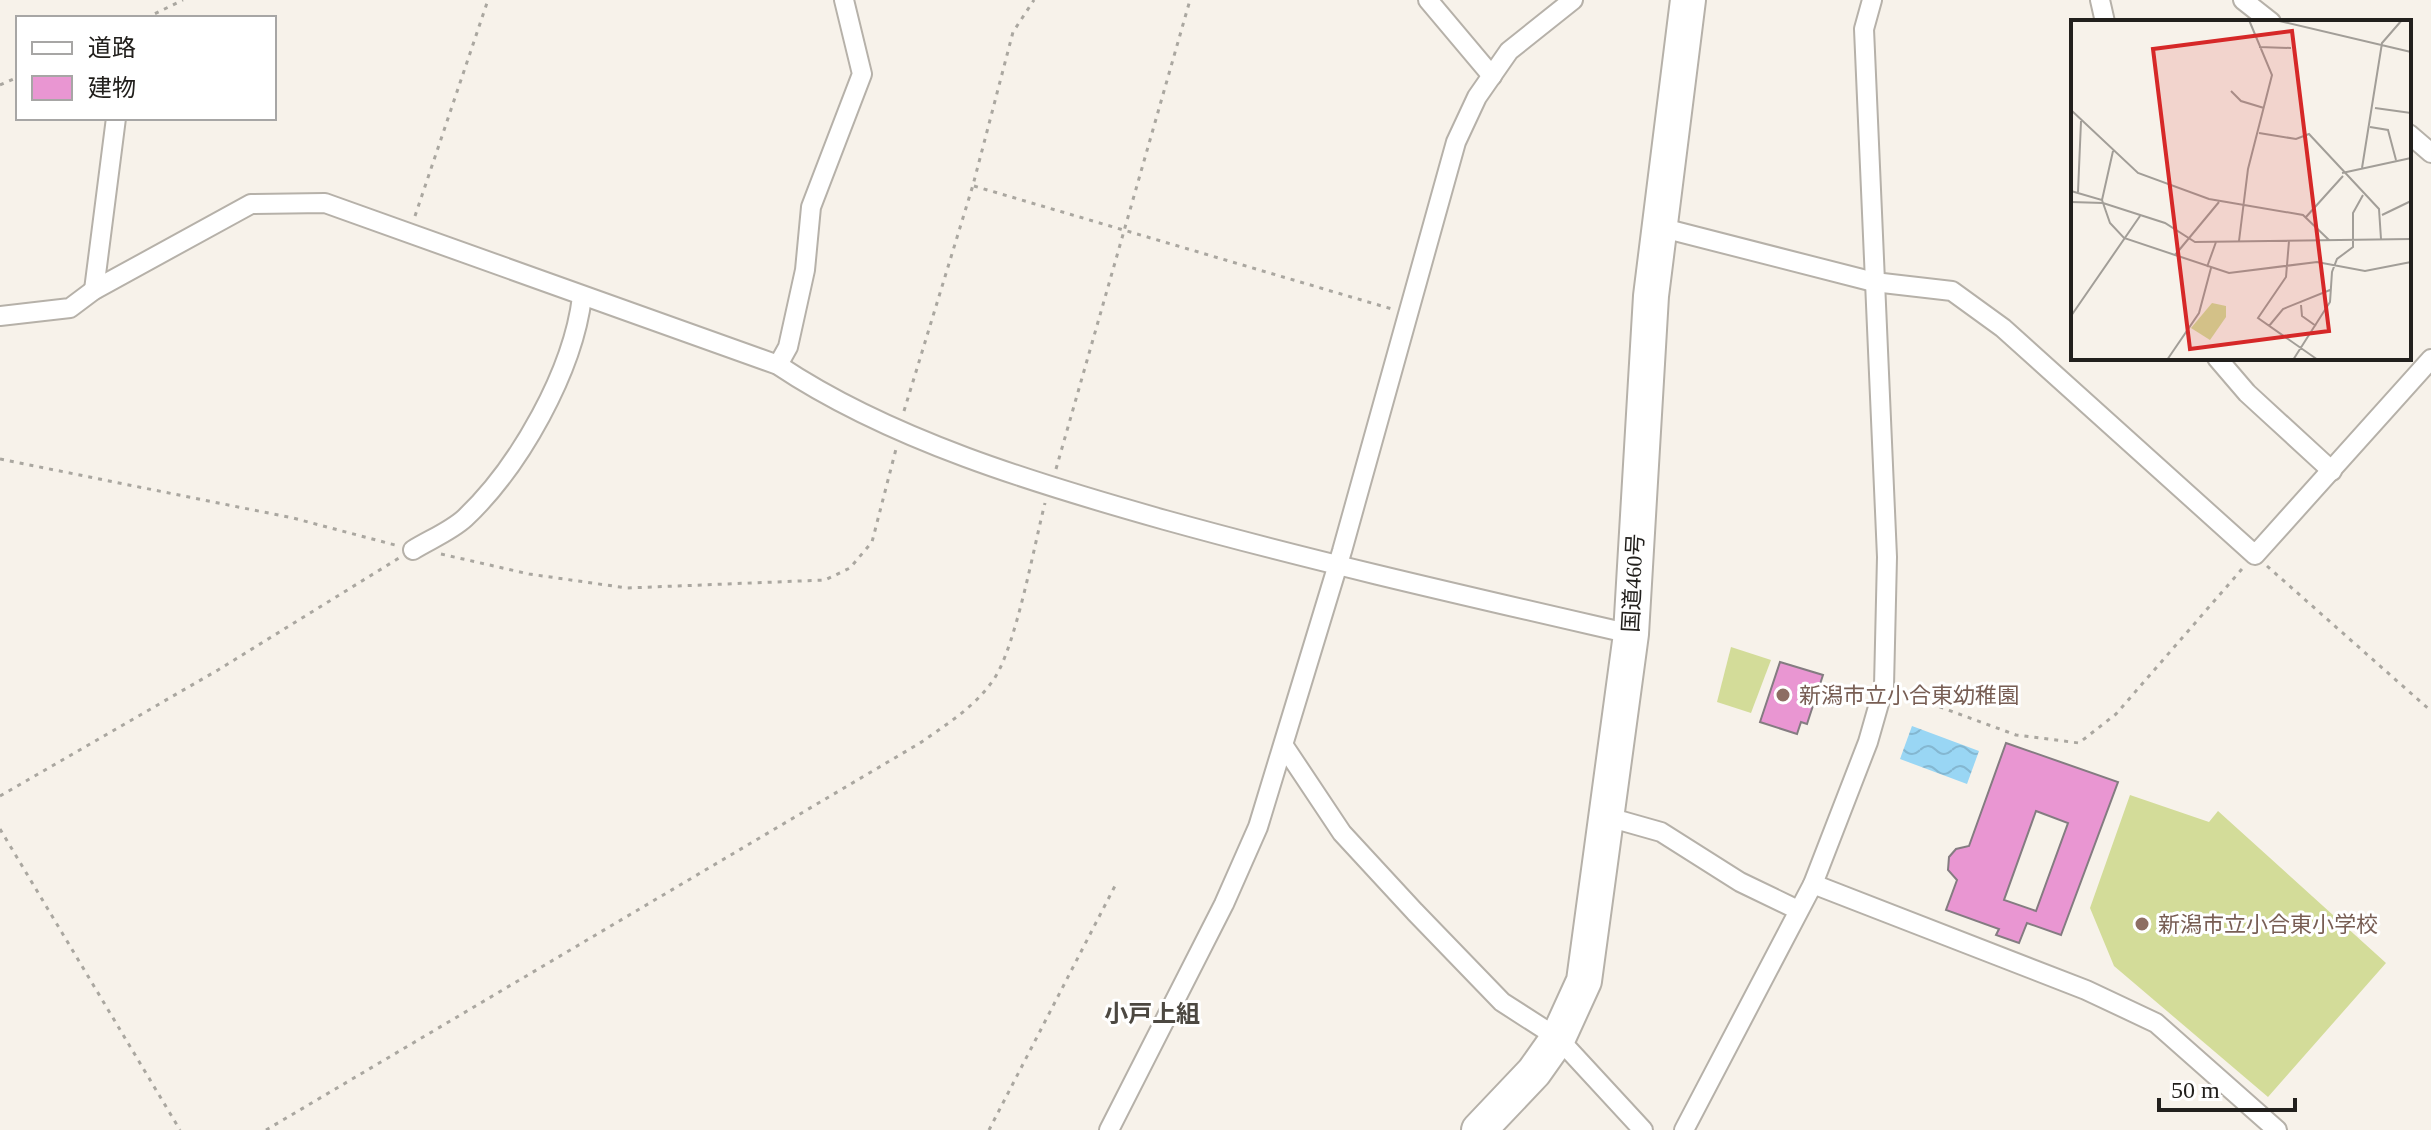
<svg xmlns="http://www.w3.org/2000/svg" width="2431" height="1130" font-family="'Times New Roman','Noto Sans JP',serif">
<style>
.pitch{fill:#d3dc99}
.water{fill:url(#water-waves)}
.building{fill:#e996d2;stroke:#847c81;stroke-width:2;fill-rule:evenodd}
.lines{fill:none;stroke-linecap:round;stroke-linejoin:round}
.street-casing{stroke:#b6b1a9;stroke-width:22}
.highway-casing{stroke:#b6b1a9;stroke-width:38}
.path{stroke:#aaa7a0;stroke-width:3;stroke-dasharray:4 6;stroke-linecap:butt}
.street{stroke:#fff;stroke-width:18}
.highway{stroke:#fff;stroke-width:34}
.education-dot{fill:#8d6e63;stroke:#fff;stroke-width:3}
.labels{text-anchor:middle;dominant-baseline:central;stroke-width:6;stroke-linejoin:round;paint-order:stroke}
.street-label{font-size:22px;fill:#22201d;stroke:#fff}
.education-label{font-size:22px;fill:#785e54;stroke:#fff;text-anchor:start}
.neighbourhood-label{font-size:24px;font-weight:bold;fill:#4c4841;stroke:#fff}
.inset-road{fill:none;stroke:#a29e98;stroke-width:2}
.view{fill:#d62828;fill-opacity:0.15;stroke:#d62828;stroke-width:4}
.inset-edge{fill:none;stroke:#22201d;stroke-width:4}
</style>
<defs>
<pattern id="water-waves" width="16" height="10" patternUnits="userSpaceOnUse" patternTransform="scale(2)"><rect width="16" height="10" fill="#99d6f4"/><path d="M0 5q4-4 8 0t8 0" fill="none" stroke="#84b7d1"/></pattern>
</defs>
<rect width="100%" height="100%" fill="#f7f2ea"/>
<g class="pitch">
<polygon points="1731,647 1771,660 1751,713 1717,702"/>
<polygon points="2130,795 2209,822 2218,811 2386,963 2268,1097 2114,966 2090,908"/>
</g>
<polygon class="water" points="1912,726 1979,751 1967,784 1900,759"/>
<g class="building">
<polygon points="1780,662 1823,675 1807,724 1801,722 1797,734 1760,722"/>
<path d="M2006 743 2118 782 2061 935 2027 923 2019 943 1996 935 1999 929 1946 910 1957 880 1948 870 1949 857 1956 849 1969 846ZM2036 811 2068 823 2036 911 2004 900Z"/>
</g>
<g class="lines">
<defs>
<g id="street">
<polyline points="1428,0 1492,76"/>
<polyline points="2100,0 2105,22"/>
<polyline points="2243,0 2271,22"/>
<polyline points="2409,134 2431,153"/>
<polyline points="1659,227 1874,282 1952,291 2003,328 2255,555 2431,359"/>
<polyline points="94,290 116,118"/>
<path d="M0 316 70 308 94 290 251 204 325 203 778 365C890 440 1037 484 1165 520 1320 563 1475 598 1631 634"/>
<polyline points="2217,358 2247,393 2332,471"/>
<polyline points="778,365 788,347 805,270 811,207 862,74 844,0"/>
<path d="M413 550C429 540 451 531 465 518 520 466 573 371 582 297"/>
<polyline points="1284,746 1342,833 1415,912 1502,1002 1558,1038 1643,1130"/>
<polyline points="1608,817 1661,832 1740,882 1798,910"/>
<polyline points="1813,884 2086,990 2156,1023 2277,1130"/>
<polyline points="1109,1130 1224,904 1258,827 1342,551 1456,142 1477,97 1509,51 1573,0"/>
<polyline points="1684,1130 1813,884 1868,742 1884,686 1887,557 1864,29 1872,0"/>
</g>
<polyline id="highway" points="1479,1130 1534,1072 1558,1038 1584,981 1631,634 1651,296 1688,0"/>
</defs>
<use href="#street" class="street-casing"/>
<use href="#highway" class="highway-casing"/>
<g class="path">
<polyline points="146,18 183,0"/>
<polyline points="0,85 18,77"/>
<polyline points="974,186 1392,309"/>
<polyline points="415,216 488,0"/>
<polyline points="904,411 973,185 1013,32 1034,0"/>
<polyline points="0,459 293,518 395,545"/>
<polyline points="1056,469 1190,0"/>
<polyline points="441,554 529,574 627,588 825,580 850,568 872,542 896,449"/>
<polyline points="2267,566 2431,711"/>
<polyline points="1902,693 2016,735 2079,743 2116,714 2242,569"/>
<polyline points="0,796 218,670 399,558"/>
<polyline points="0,829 180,1130"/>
<path d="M266 1130 920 743C947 724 975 707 994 679 1016 646 1034 546 1045 503"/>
<polyline points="989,1130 1117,882"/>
</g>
<use href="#street" class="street"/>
<use href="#highway" class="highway"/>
</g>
<g class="education-dot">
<circle cx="1783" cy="695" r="8"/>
<circle cx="2142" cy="924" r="8"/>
</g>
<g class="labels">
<g class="street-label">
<text transform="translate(1633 583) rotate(-87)">国道460号</text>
</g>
<g class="education-label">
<text x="1799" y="695">新潟市立小合東幼稚園</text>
<text x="2158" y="924">新潟市立小合東小学校</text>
</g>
<g class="neighbourhood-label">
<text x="1152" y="1014">小戸上組</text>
</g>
</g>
<g transform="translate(2071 20)">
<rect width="340" height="340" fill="#f7f2ea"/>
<path d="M141 283 155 286V297L139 320 120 308Z" fill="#d3dc99"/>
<path class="inset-road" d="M204 0 340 32M188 27 220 28M160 71 170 81 193 88M304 88 340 93M0 90 67 153 138 179 232 195 258 220M299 107 317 110 325 140M188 113 225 119 238 114 308 189 310 219M291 148 311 23 331 0M271 153 340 138M0 171 31 180 39 203 53 218 158 253 246 242 294 251 340 242M7 172 10 101M31 180 42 131M0 182 32 183 94 203 124 222 340 219M311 195 340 181M235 197 272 156M168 221 177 149 201 55 178 0M218 221 215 257 187 298 247 340M104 235 148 182M136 247 145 222M230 285 231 296 245 306M0 296 69 196M198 306 212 289 259 270M96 340 128 293 140 248M222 340 259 282 261 252 266 239 282 227V193L292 175"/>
<path class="view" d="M221 11 258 311 119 329 82 29Z"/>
<rect width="340" height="340" class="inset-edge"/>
</g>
<rect x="16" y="16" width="260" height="104" fill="#ffffff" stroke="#a7a6a5" stroke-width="2"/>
<rect x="32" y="42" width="40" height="12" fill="#ffffff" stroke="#a7a6a5" stroke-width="2"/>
<text x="88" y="56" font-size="24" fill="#22201d">道路</text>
<rect x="32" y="76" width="40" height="24" fill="#e996d2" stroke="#a7a6a5" stroke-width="2"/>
<text x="88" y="96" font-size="24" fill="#22201d">建物</text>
<path d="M2159 1098v12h136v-12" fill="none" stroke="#22201d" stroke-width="4"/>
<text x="2171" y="1098" font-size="24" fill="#22201d" stroke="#ffffff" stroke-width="6" paint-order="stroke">50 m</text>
</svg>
